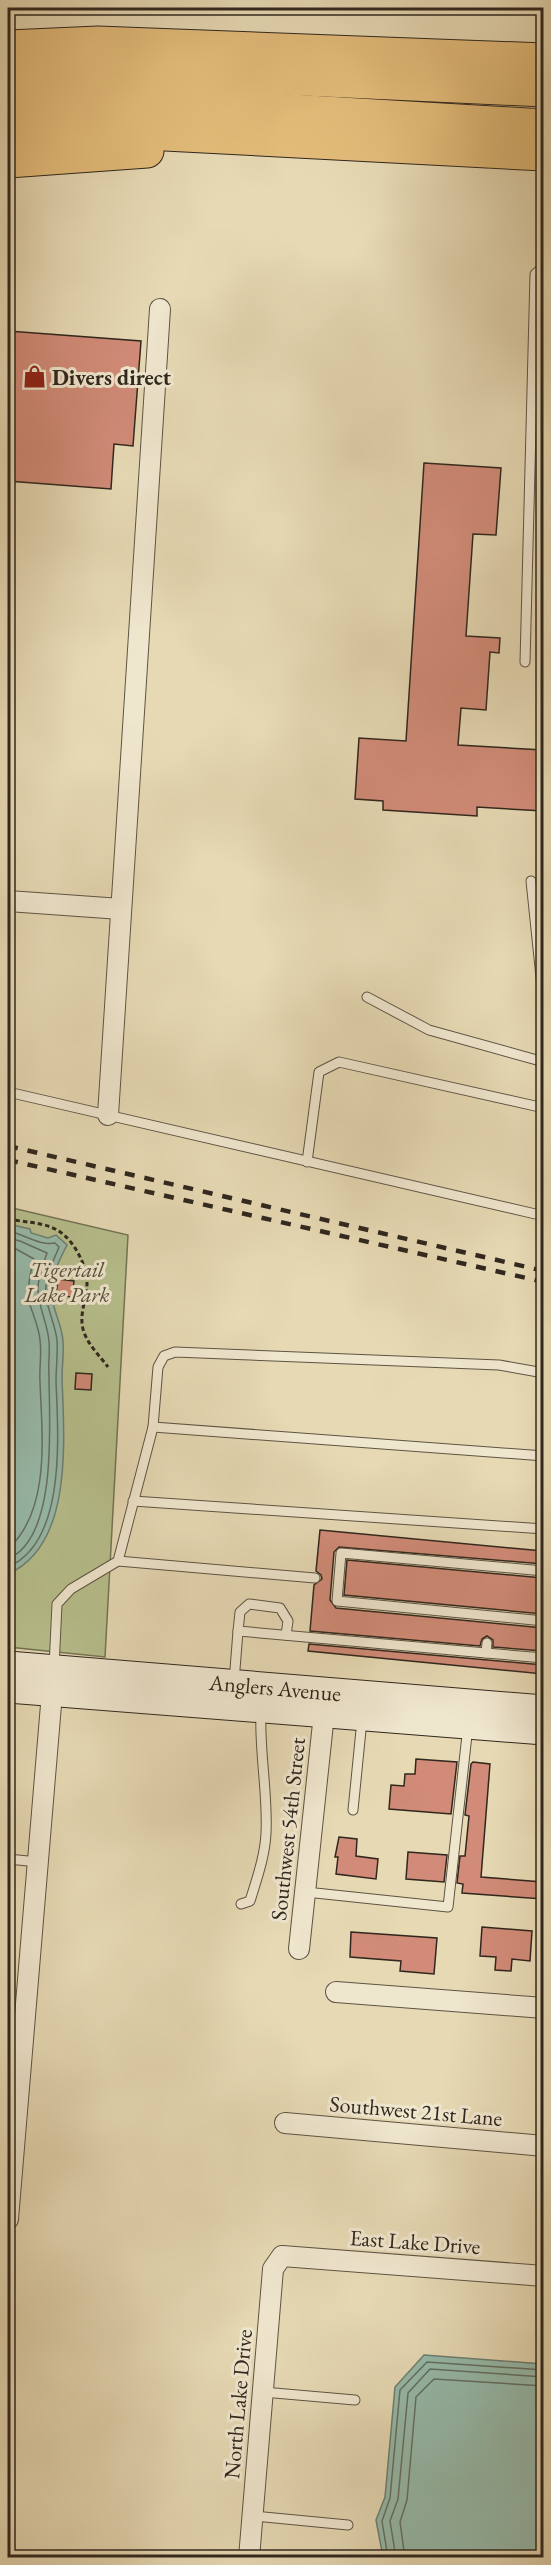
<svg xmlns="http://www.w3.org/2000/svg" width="551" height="2565" font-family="'EB Garamond',serif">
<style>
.green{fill:#b6bf8c;stroke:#737355;stroke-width:1.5}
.water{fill:#96baaa;stroke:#6d7f72;stroke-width:1.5}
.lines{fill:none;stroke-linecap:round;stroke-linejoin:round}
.shore{stroke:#637064;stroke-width:1.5}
.building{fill:#d18b78;stroke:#30271e;stroke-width:1.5}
.lane-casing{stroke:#5e5444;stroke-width:11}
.street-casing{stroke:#5e5444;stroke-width:22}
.secondary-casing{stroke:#30271e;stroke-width:29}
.highway-casing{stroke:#30271e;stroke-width:35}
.path{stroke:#30271e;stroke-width:3;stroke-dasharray:4.5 3;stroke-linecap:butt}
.lane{stroke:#efe6ce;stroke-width:9}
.street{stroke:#efe6ce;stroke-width:20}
.secondary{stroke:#efe6ce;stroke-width:27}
.highway{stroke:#e3bc7a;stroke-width:33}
.rail{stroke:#30271e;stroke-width:4.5;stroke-dasharray:10 10;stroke-linecap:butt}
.labels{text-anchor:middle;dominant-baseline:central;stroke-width:6;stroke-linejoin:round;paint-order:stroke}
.poi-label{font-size:22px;font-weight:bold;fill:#30271e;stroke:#efe6ce;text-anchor:start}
.park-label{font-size:22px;font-style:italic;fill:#524d3a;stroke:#efe6ce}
.street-label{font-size:22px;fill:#30271e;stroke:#efe6ce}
</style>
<rect width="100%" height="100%" fill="#e6d9b4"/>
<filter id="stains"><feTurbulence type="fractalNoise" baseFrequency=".00333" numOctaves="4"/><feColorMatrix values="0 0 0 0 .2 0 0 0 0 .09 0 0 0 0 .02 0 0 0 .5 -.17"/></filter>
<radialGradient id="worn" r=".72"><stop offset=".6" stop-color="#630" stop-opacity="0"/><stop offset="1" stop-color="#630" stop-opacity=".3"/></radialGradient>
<polygon class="green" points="8,1207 128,1235 105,1657 8,1647"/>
<g class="water">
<path d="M8 1224 30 1229 31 1233 48 1238 56 1235 67 1245C60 1259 53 1272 51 1288 50 1305 62 1323 63 1341 64 1354 62 1366 62 1378 64 1438 74 1545 8 1574Z"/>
<polygon points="424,2355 543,2364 543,2557 383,2557 376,2520 385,2497 395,2387"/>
</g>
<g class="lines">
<g class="shore">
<path d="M8 1231C24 1234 39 1246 55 1243L59 1247C54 1260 47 1271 46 1286 44 1304 55 1322 57 1340 58 1353 56 1368 56 1381 58 1434 67 1542 8 1567"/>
<path d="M8 1238 20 1241 47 1253C43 1265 38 1276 38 1289 38 1307 48 1324 49 1342 50 1353 48 1364 49 1375 49 1420 59 1537 8 1559"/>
<path d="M8 1247 16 1249 34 1259C30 1273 26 1290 30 1305 34 1317 39 1328 40 1340 42 1354 39 1368 40 1382 42 1435 51 1510 8 1549"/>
<polyline points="388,2558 382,2521 390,2498 400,2390 427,2362 544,2370"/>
<polyline points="396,2558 390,2521 398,2499 408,2393 430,2369 544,2377"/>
<polyline points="405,2558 400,2522 407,2500 416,2397 434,2379 544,2386"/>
</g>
</g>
<g class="building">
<polygon points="8,331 141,341 133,446 114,444 111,489 8,481"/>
<polygon points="424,463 501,468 496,535 473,534 466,636 500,638 499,653 490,652 486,710 461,708 458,745 543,750 543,811 477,807 477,816 383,810 383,801 355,799 359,738 406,741"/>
<polygon points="58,1279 74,1281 72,1297 56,1295"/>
<polygon points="76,1373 92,1374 91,1390 75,1389"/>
<polygon points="320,1530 543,1551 543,1564 339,1547 334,1552 330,1600 336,1608 543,1628 543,1651 493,1647 493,1640 487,1636 482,1639 480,1646 310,1631 314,1585 322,1579 321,1575 316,1571"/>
<polygon points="347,1560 543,1578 543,1614 344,1595"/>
<polygon points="309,1644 543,1665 543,1674 308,1651"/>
<polygon points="416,1759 457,1762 451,1814 389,1809 391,1785 404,1786 405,1774 415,1774"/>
<polygon points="473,1762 490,1764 481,1877 543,1882 543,1899 462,1893 463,1884 457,1883 460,1856 465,1856 469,1816 465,1815 471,1764"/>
<polygon points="339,1837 357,1839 356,1856 378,1859 376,1879 336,1874 338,1857 335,1857"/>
<polygon points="408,1852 447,1855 444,1882 406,1879"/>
<polygon points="482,1927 532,1931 530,1961 512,1959 511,1971 495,1970 496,1957 480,1956"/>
<polygon points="351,1932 437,1938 434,1974 400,1971 401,1961 350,1957"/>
</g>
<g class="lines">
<defs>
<g id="lane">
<polyline points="525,662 535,274 544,266"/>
<polyline points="531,881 544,1006"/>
<polyline points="367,997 429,1030 544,1062"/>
<polyline points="8,1092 544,1216"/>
<polyline points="307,1162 319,1072 339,1062 544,1108"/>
<polyline points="153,1427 544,1456"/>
<polyline points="133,1501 544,1529"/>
<polyline points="118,1561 315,1578"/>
<polyline points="544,1571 341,1553 337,1601 544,1621"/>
<polyline points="238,1631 240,1612 249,1604 280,1608 288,1621 286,1635"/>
<polyline points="486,1653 544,1658"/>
<polyline points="54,1667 57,1604 71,1589 118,1561 153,1427 158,1367 164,1356 175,1352 499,1365 544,1373"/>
<polyline points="234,1682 238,1631 486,1653 487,1643"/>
<polyline points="353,1810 362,1720"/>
<polyline points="8,1859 38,1862"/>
<polyline points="306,1892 448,1907 468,1726"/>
<path d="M241 1904 250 1901C257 1878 265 1856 266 1833 268 1792 259 1752 261 1711"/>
<polyline points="8,2049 23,2051"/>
<polyline points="263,2392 355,2400"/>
<polyline points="253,2516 348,2525"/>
</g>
<g id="street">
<polyline points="8,901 121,909"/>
<polyline points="108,1115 160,309"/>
<polyline points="299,1949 324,1714"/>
<polyline points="336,1992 544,2008"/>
<polyline points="285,2123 544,2146"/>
<polyline points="8,2219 53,1681"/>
<polyline points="249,2558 273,2269 282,2256 544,2276"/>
</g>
<g id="secondary">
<polyline points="8,1665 544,1709"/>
<polyline points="8,1689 544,1731"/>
</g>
<g id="highway">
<polyline points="8,47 98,43 544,60"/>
<polyline points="8,74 110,70 544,90"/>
<polyline points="8,103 107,100 544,126"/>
<polyline points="8,130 69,129 544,154"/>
<polyline points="8,161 147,151"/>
</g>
</defs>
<use href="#lane" class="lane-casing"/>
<use href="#street" class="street-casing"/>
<use href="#secondary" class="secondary-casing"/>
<use href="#highway" class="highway-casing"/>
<path class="path" d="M8 1219C41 1225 60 1221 78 1253 83 1262 87 1273 87 1283 87 1299 79 1313 83 1329 87 1344 99 1355 108 1367"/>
<use href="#lane" class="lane"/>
<use href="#street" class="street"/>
<use href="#secondary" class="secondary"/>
<use href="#highway" class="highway"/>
<g class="rail">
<polyline points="8,1146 544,1271"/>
<polyline points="8,1160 544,1282"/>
</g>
</g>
<defs>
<symbol id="shop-bare" viewBox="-9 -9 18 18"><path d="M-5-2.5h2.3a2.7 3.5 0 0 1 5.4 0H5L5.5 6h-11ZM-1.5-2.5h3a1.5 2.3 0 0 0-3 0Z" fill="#8f2418" stroke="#efe6ce" stroke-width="2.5" paint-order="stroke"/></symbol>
</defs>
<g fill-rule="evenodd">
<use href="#shop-bare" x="18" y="360" width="33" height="33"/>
</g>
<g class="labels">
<g class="poi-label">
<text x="52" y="377">Divers direct</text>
</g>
<g class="park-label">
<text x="67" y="1269">Tigertail<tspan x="67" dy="25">Lake Park</tspan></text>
</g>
<g class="street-label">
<text transform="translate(275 1688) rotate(5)">Anglers Avenue</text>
<text transform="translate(288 1829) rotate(-84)">Southwest 54th Street</text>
<text transform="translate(416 2111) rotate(5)">Southwest 21st Lane</text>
<text transform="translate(415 2242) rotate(4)">East Lake Drive</text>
<text transform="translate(238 2404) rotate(-85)">North Lake Drive</text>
</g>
</g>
<rect width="551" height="2565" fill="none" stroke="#e6d9b4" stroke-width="30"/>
<rect x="9" y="9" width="533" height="2547" fill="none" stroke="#30271e" stroke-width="3"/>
<rect x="15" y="15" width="521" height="2535" fill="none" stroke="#30271e" stroke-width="1.5"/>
<rect width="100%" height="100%" filter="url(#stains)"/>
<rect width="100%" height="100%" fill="url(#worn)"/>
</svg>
